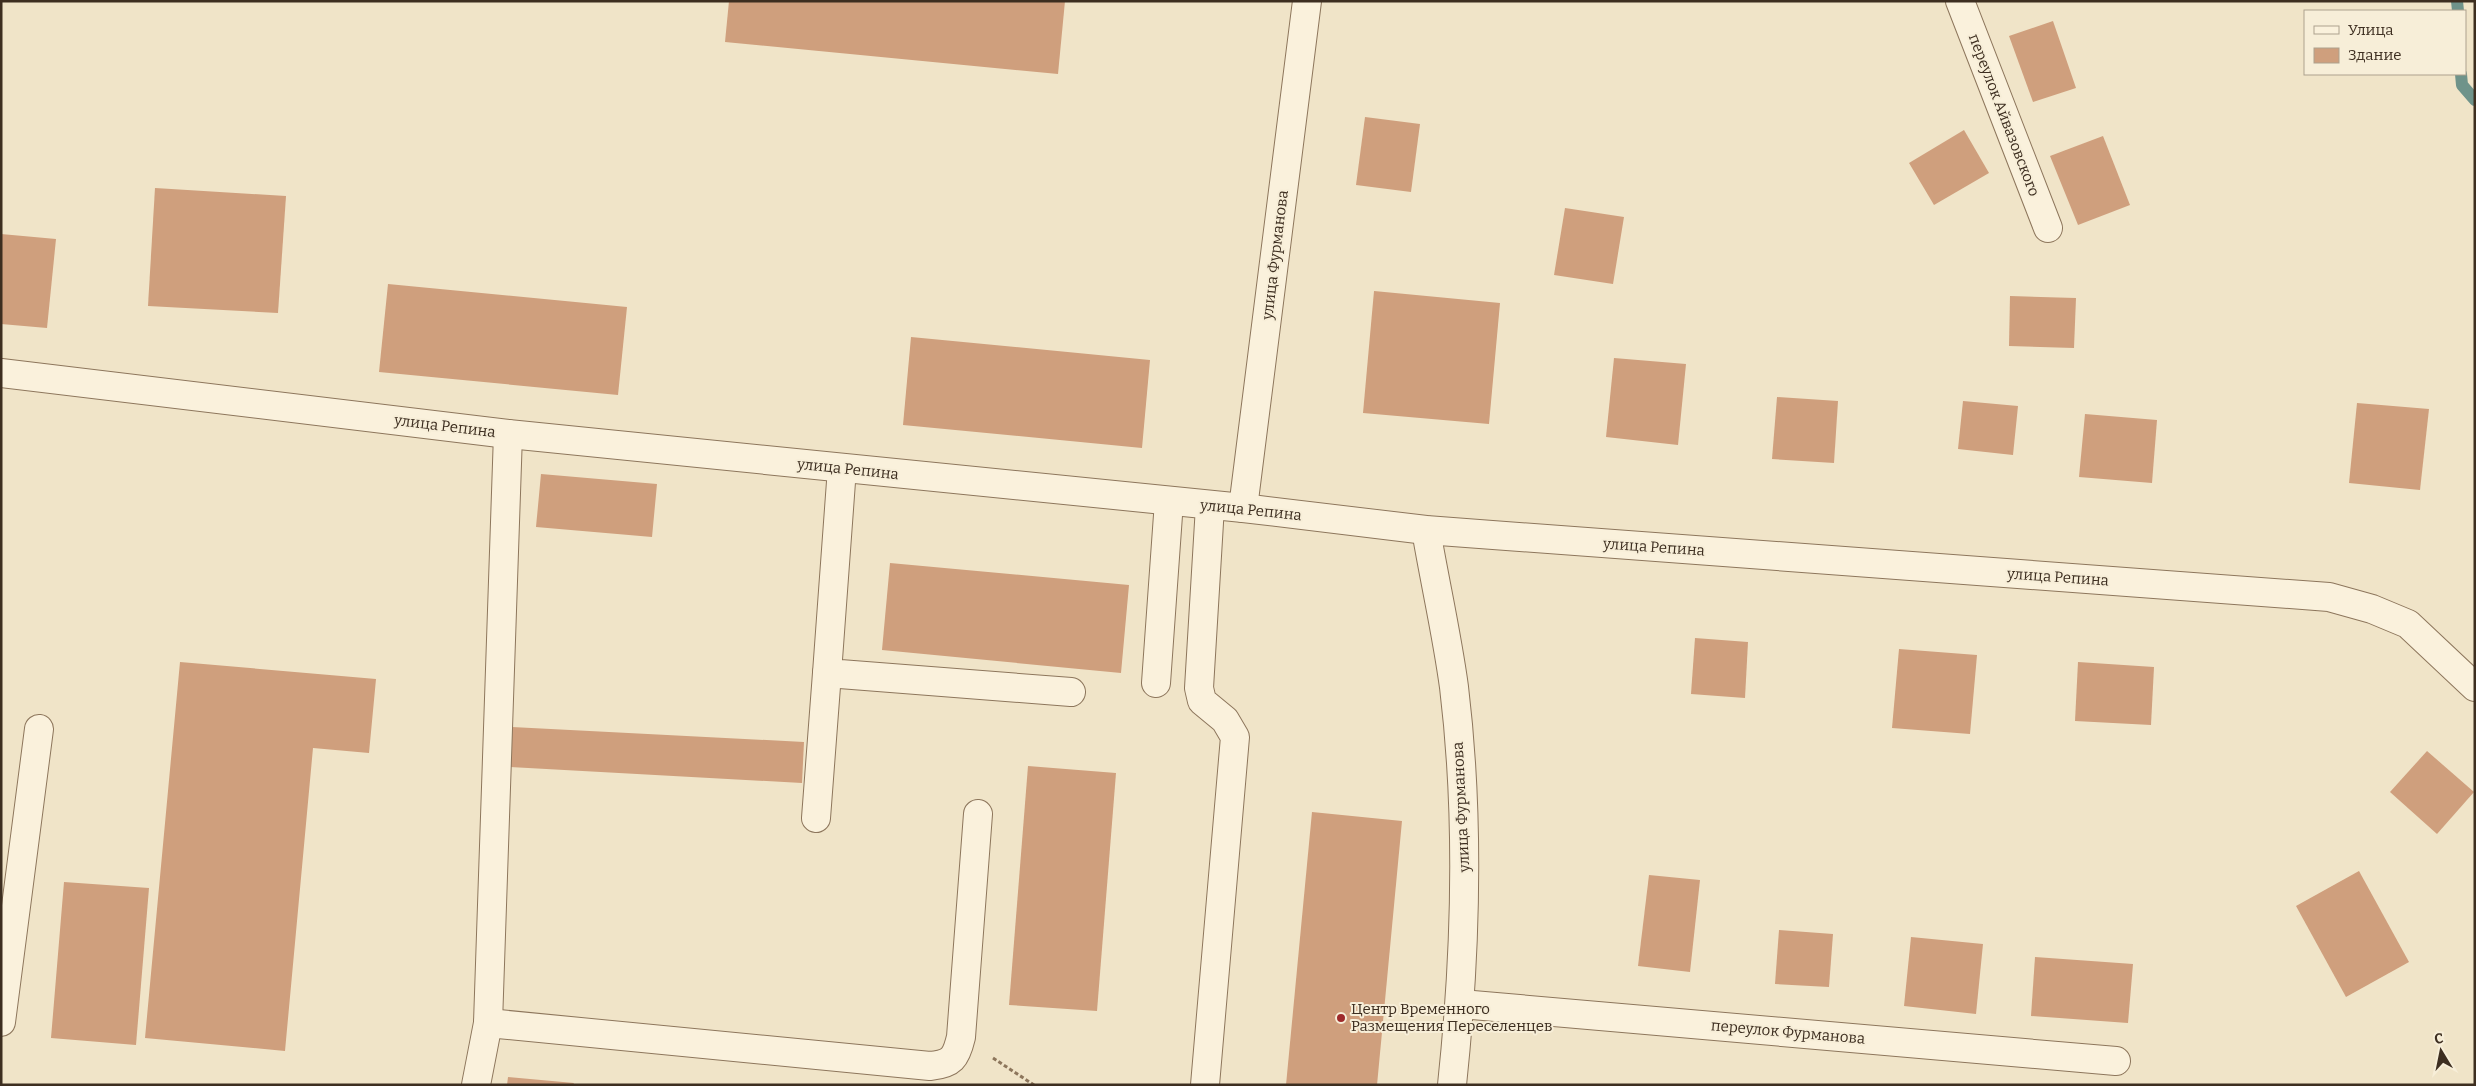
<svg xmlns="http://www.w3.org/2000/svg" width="2476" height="1086" font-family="Bitter,serif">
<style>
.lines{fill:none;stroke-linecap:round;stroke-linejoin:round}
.stream{stroke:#6f938a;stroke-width:12}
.building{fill:#cf9f7d}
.minor-casing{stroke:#8d765c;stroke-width:30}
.path{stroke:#8d765c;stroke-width:3;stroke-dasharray:4 2.5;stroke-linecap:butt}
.minor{stroke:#faf1dc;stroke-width:28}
.poi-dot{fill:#9e2a2b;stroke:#f7eed8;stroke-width:2}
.labels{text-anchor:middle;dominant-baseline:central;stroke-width:4;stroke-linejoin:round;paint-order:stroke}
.street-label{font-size:15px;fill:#3d2e20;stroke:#f7eed8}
.poi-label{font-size:15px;fill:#3d2e20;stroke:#f7eed8;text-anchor:start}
</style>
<rect width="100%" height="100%" fill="#f0e4c8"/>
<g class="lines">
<g class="stream">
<polyline points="2457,1 2458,11"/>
<polyline points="2461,74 2462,85 2475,100"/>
</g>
</g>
<g class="building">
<polygon points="729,1 1065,1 1058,74 725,42"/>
<polygon points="2053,21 2076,88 2033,102 2009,36"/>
<polygon points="1365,117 1420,124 1411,192 1356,185"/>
<polygon points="1964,130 1989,173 1934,205 1909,163"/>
<polygon points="2103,136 2130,205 2078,225 2050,156"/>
<polygon points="155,188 286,196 278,313 148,306"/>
<polygon points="1565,208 1624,217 1613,284 1554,275"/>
<polygon points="1,234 56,239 47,328 1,324"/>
<polygon points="388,284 627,307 618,395 379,372"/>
<polygon points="1374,291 1500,303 1489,424 1363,413"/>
<polygon points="2010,296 2076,298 2074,348 2009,346"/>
<polygon points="911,337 1150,360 1142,448 903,425"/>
<polygon points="1614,358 1686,364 1678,445 1606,437"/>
<polygon points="1777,397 1838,401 1834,463 1772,459"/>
<polygon points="1963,401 2018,406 2013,455 1958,449"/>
<polygon points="2357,403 2429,409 2420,490 2349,483"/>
<polygon points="2085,414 2157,420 2152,483 2079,477"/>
<polygon points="541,474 657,484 652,537 536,527"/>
<polygon points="890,563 1129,585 1121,673 882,650"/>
<polygon points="1695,638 1748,642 1745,698 1691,694"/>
<polygon points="1899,649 1977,655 1970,734 1892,728"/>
<polygon points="180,662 376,679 369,753 313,748 285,1051 145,1038"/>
<polygon points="2078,662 2154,667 2151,725 2075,721"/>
<polygon points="512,727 804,742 802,783 510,767"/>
<polygon points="2427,751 2474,792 2437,834 2390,792"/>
<polygon points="1028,766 1116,773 1097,1011 1009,1005"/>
<polygon points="1312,812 1402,821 1377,1085 1286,1085"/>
<polygon points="2359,871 2409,962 2346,997 2296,906"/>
<polygon points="1649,875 1700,880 1690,972 1638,966"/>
<polygon points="64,882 149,888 136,1045 51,1038"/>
<polygon points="1779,930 1833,934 1829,987 1775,984"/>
<polygon points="1911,937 1983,944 1976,1014 1904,1006"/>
<polygon points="2035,957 2133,964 2128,1023 2031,1016"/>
<polygon points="508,1077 574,1083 573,1085 507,1085"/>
</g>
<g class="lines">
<defs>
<g id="minor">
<polyline points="1960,1 2048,228"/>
<polyline points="1,373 508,434 1243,508 1426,530 2329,597 2372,609 2408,624 2475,687"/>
<polyline points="842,468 827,673 1071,692"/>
<polyline points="1243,508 1307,1"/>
<path d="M1426 530C1435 583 1447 635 1454 687 1470 819 1466 953 1452 1085"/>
<polyline points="1156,683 1169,501"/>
<polyline points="816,818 827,673"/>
<polyline points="1461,1004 2116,1061"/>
<polyline points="1,1022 39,729"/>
<path d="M488 1023 930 1066C952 1064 956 1058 961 1037L978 814"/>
<polyline points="476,1085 488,1023 508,434"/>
<polyline points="1205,1085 1235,737 1225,720 1202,701 1199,688 1210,506"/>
</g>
</defs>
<use href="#minor" class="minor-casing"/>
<polyline class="path" points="993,1058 1034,1085"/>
<use href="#minor" class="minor"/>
</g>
<circle class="poi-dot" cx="1341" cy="1018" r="5"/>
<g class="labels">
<g class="street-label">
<text transform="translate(2004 115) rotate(69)">переулок Айвазовского</text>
<text transform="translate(1275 255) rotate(-83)">улица Фурманова</text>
<text transform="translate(445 426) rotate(7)">улица Репина</text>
<text transform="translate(848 469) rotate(6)">улица Репина</text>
<text transform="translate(1251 510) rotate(6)">улица Репина</text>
<text transform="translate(1654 547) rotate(4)">улица Репина</text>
<text transform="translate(2058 577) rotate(4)">улица Репина</text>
<text transform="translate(1461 807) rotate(-93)">улица Фурманова</text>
<text transform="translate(1788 1032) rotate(5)">переулок Фурманова</text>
</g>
<g class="poi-label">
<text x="1351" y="1009">Центр Временного<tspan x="1351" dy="17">Размещения Переселенцев</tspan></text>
</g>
</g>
<rect width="2476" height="1086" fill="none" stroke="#3d2e20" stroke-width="5"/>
<rect x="2304" y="10" width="162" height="65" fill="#f7eed8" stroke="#ada18e"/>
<rect x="2314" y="26" width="25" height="8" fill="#faf1dc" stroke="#ada18e"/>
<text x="2348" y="35" font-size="15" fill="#3d2e20">Улица</text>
<rect x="2314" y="48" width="25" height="15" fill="#cf9f7d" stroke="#ada18e"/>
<text x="2348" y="60" font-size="15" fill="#3d2e20">Здание</text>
<g transform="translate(2441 1051) rotate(350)" stroke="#f7eed8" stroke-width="4" paint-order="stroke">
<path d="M0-4L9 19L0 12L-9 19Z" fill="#3d2e20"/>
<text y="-8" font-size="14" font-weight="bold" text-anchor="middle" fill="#3d2e20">С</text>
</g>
</svg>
